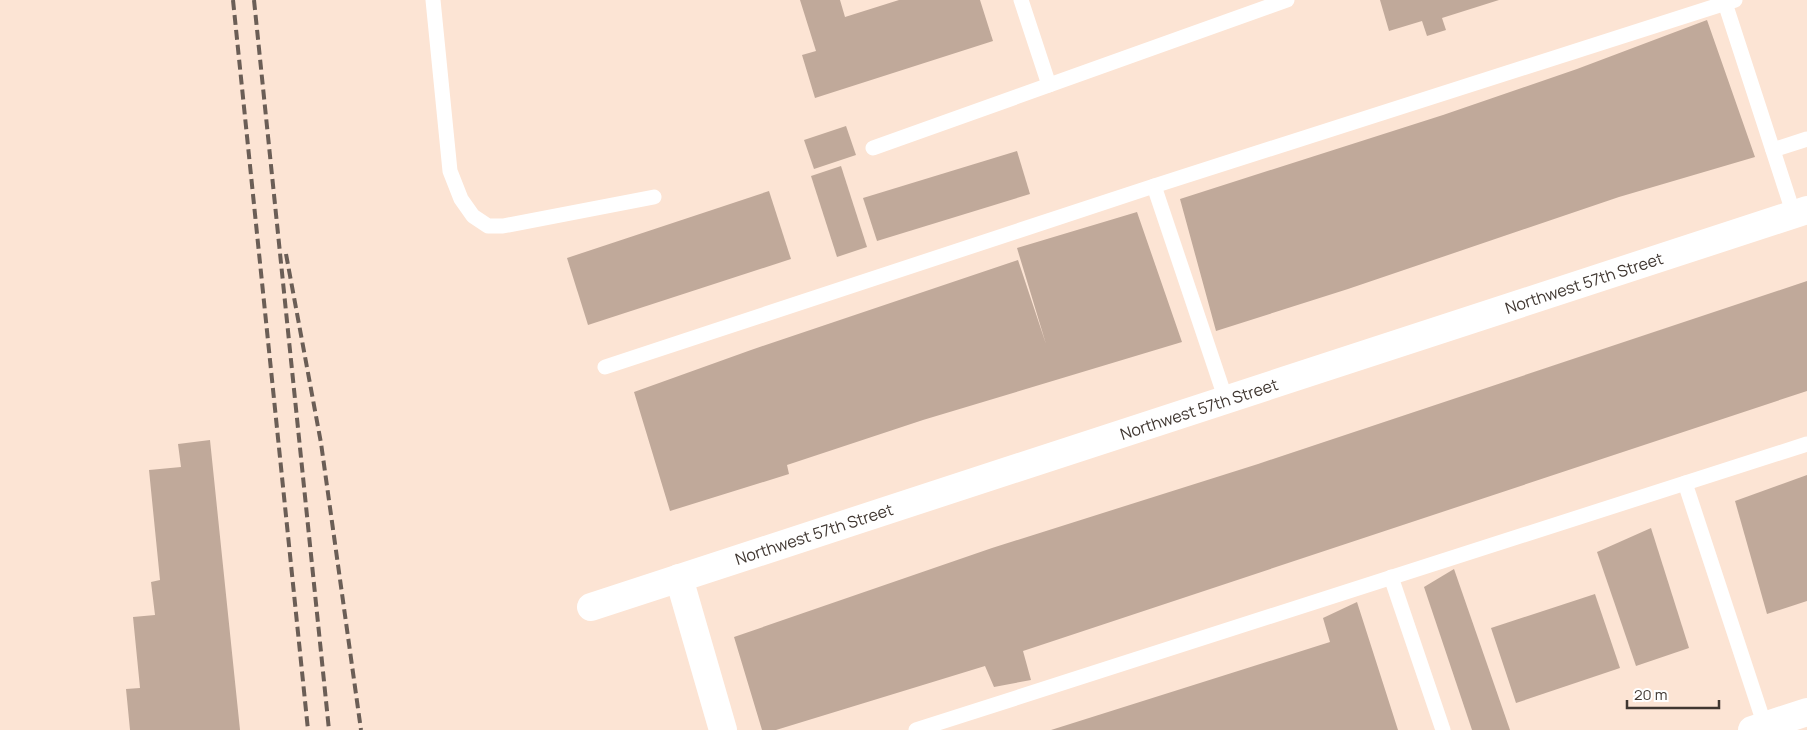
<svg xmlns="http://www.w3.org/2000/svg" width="1807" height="730" font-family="Manrope,sans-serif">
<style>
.building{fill:#c0a99a}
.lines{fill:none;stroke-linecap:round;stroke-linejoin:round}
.service{stroke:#fff;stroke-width:15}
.minor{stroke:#fff;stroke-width:28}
.rail{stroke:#6b5e56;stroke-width:4;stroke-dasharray:10 5;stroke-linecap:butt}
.labels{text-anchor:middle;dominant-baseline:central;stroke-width:5;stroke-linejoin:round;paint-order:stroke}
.street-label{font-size:16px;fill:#403731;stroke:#fff}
</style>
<rect width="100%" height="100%" fill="#fce4d4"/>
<g class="building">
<polygon points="800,0 840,0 845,17 899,0 980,0 993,41 815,98 802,55 816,51"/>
<polygon points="1380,0 1499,0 1442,18 1446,30 1427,36 1422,21 1389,31"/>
<polygon points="1707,20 1755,157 1619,197 1348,289 1216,331 1180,199 1443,115 1577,69"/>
<polygon points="846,126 856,155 814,169 804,140"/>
<polygon points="1017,151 1030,194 877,241 863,198"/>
<polygon points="841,166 867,247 837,257 811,176"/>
<polygon points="769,191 791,259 588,325 567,258"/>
<polygon points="1137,212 1182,342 923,420 787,465 789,474 670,511 634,392 751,350 1018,260 1046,344 1017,248"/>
<polygon points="1807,281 1807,391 1023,651 1031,680 994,687 985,666 776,730 762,730 734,637 992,548 1258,464"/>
<polygon points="210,440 240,730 130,730 126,689 140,688 133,617 155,615 151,582 160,580 149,470 181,467 178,444"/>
<polygon points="1807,475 1807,601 1767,614 1735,501"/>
<polygon points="1651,528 1689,648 1636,666 1597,552"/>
<polygon points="1454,569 1510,730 1472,730 1424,587"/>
<polygon points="1595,594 1620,668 1516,703 1491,628"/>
<polygon points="1357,602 1398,730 1051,730 1330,642 1323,618"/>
</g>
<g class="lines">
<g class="service">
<polyline points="433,0 450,171 461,199 473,216 488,226 503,226 654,197"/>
<polyline points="1021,0 1049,85"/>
<polyline points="1725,3 1794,215"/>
<polyline points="873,148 1287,0"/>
<polyline points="1773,150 1807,139"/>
<polyline points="1154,186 1226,400"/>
<polyline points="605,367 1154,186 1735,0"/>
<polyline points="1685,483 1765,726"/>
<polyline points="1391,577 1443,730"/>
<polyline points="916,730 1807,444"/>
</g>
<g class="minor">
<polyline points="679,578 723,730"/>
<polyline points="591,607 1807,210"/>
<polyline points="1752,730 1807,712"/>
</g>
<g class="rail">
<polyline points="233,0 308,730"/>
<polyline points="254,0 329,730"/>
<polyline points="286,254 321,443 361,730"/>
</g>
</g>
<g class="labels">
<g class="street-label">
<text transform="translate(1584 283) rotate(-18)">Northwest 57th Street</text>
<text transform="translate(1199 409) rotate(-18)">Northwest 57th Street</text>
<text transform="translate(814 534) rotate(-18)">Northwest 57th Street</text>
</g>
</g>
<path d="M1627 700v8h92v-8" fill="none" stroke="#403731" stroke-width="2.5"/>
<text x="1634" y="700" font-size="15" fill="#403731" stroke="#ffffff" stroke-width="4" paint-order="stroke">20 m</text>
</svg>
